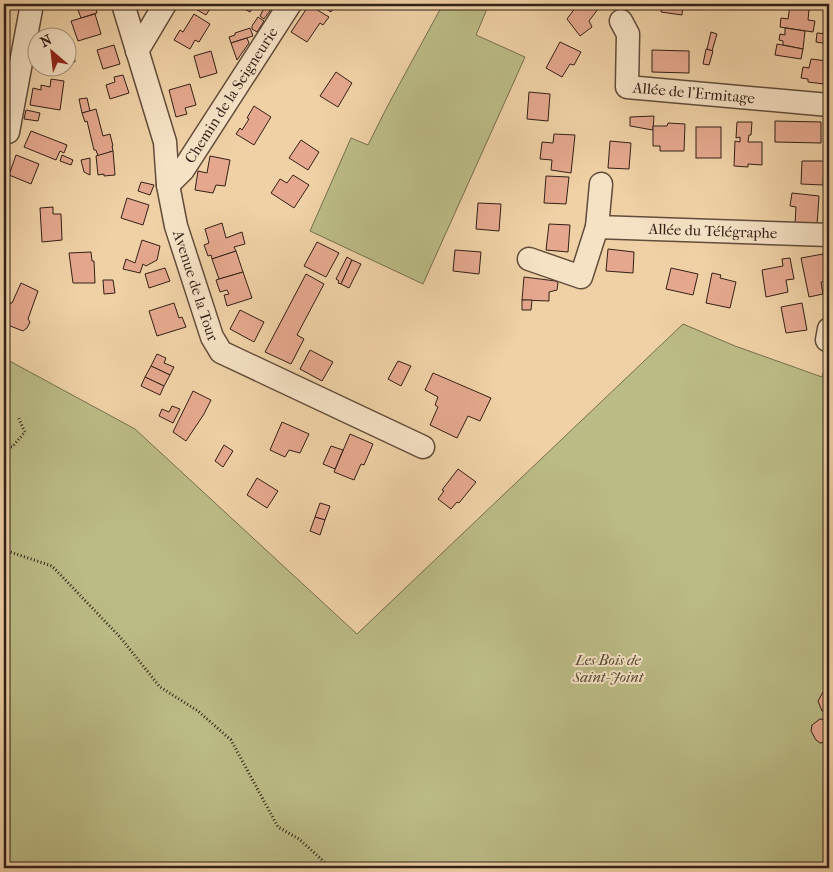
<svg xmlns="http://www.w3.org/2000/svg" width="833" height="872" font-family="'IM FELL French Canon',serif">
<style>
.green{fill:#bbbb85;stroke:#776e4e}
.building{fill:#e5a88e;stroke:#332018}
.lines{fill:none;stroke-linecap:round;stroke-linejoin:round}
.minor-casing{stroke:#624c3b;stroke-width:25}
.path{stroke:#332018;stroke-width:3;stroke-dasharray:1 2.5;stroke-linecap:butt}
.minor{stroke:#f5e1c4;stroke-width:22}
.labels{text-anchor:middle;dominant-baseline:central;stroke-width:4;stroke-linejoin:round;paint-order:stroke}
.street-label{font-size:15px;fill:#332018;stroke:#f5e1c4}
.park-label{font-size:15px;font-style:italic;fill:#554733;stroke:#f5e1c4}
</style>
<rect width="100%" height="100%" fill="#efd1a5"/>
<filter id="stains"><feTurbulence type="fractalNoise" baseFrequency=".004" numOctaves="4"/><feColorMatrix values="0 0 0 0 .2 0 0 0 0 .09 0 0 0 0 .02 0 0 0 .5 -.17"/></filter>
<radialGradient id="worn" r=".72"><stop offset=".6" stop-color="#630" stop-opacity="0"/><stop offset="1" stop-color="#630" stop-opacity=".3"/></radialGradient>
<g class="green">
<polygon points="443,4 489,4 476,35 525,57 423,284 310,231 351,138 368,145 387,107"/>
<polygon points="683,324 735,346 822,377 829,354 829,868 4,868 4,358 135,429 357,634"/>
</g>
<g class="building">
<polygon points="187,4 213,4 206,15"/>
<polygon points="235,4 255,4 250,12"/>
<polygon points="266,4 272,8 264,19 260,16"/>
<polygon points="318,4 336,4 331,12"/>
<polygon points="578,4 591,4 598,9 589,21 592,27 580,36 567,19"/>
<polygon points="662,4 683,4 682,15 661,12"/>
<polygon points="95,5 97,13 81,18 78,10"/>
<polygon points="309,5 329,17 323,25 320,23 307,42 291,32"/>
<polygon points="790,6 809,10 808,20 815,21 813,32 780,27 781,18 788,19"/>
<polygon points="95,14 101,34 78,41 71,21"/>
<polygon points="194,14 210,24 199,42 195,40 190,49 174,40 180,30 183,32"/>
<polygon points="258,17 264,21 257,32 252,29 252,26"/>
<polygon points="826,17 829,17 829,34 824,33"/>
<polygon points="250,28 253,36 231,43 229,37 235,35 235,33"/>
<polygon points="785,28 805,31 803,49 783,45 783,41 779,40 780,34 785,35"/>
<polygon points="711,32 717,34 712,51 707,49"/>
<polygon points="817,33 829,34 829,44 816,42"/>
<polygon points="247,38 249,43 237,60 231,43"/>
<polygon points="560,42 581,52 574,65 570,64 562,77 546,68"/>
<polygon points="777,44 803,49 801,59 775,55"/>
<polygon points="114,45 120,64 103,69 97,50"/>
<polygon points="706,49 713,51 709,65 703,64"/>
<polygon points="652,50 689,51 689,73 652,72"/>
<polygon points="68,51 74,52 75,62 68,61"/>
<polygon points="211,51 217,73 200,78 194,56"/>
<polygon points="811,59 827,61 824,84 808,82 808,79 801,78 803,67 809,68"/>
<polygon points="336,72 352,83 338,107 320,96"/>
<polygon points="123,75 129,93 110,99 106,85 115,82 114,77"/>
<polygon points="51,79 64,81 60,110 30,105 33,88 41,90 41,85 50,87"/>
<polygon points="190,84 196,105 185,108 187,114 176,117 169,90"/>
<polygon points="529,92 550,94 548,121 527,119"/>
<polygon points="87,98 90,111 82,113 79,99"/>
<polygon points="254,106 271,117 254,145 236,134 240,128 242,130 249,119 247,118"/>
<polygon points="96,109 103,136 110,134 113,146 112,146 113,151 98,156 96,150 94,150 87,121 85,122 82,113"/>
<polygon points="26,110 40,113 38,121 24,119"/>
<polygon points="654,116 653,130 630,126 630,117"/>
<polygon points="775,121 821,122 821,143 775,142"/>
<polygon points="737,122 752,122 751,135 749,135 748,142 762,142 762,165 748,164 748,167 734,166 735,141 740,142 740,137 736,138"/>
<polygon points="668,123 685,124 684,151 660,151 660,146 653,146 653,126 667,126"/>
<rect x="696" y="127" width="25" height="31"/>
<polygon points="31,131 67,145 64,153 60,151 56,160 24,147"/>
<polygon points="554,134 575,135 571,173 551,170 552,160 540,159 542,142 553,143"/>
<polygon points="301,140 319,152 308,170 289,158"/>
<polygon points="610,141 631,143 629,169 608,168"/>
<polygon points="113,151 115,175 104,176 104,174 98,175 96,156"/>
<polygon points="16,155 39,164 31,184 9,175"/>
<polygon points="62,155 73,160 71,165 60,161"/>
<polygon points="210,156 230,160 225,186 216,185 213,193 195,190 198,171 207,173"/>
<polygon points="90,158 90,175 84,172 81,160"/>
<polygon points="802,161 824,161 823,185 801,184"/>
<polygon points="293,175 309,185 294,208 271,193 280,179 287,183"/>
<polygon points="546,176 569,177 566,204 544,203"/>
<polygon points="141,182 154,185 150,195 138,191"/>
<polygon points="792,193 819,196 817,225 795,224 796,207 790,206"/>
<polygon points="127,198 149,205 143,225 121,218"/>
<polygon points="478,203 501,204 499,231 476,229"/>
<polygon points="53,207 53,214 61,214 62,240 42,242 40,208"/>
<polygon points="222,223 226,238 242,232 245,244 234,247 236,251 212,259 211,255 208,256 204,245 209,243 205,229"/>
<polygon points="549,224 570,225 568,252 546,250"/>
<polygon points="142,240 160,246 157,260 146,266 143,264 140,273 123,269 126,259 135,263"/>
<polygon points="317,242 339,253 326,277 304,266"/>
<polygon points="608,249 634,252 633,273 606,271"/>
<polygon points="455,250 481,252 479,274 453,271"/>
<polygon points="236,251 243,272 219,279 212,259"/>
<polygon points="91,252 92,261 94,261 95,283 73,283 69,253"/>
<polygon points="823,254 828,281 821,282 823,294 809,297 801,258"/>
<polygon points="347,257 352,260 341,284 338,283 339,281 336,279"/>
<polygon points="790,258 794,279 786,280 788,292 766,297 762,270 783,266 782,259"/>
<polygon points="352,260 361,264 349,288 341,284"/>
<polygon points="165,268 170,281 149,288 145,274"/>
<polygon points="671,268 698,274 693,295 666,289"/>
<polygon points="243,272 252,298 227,306 224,295 229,294 227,290 220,292 216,280"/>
<polygon points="712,273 721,275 720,278 736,282 730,308 706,303"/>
<polygon points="306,274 324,284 297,335 304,339 291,364 265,352"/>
<polygon points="524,277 556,281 558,283 557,290 549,292 549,301 522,300"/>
<polygon points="103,280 113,280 115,293 104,294"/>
<polygon points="21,283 38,291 28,319 30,322 27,328 23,331 5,324 9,313 7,312 10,303 12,303"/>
<polygon points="522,300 532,300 531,310 522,310"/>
<polygon points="174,303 179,318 182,317 186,327 157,336 149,311"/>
<polygon points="802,303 807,330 786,333 781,307"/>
<polygon points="240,310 264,322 254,342 230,329"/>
<polygon points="310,350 333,362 322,381 300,369"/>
<polygon points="157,354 166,358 164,363 174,367 170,375 151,366"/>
<polygon points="398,361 411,366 401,386 388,379"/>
<polygon points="151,366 170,375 164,386 145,377"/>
<polygon points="433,373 491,398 480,421 468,416 457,438 430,425 438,407 435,405 438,397 425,390"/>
<polygon points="145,377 164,386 160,395 141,386"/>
<polygon points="193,391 211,400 204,414 186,441 173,432"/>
<polygon points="172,406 180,409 173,423 159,416 162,409 169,412"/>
<polygon points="282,422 309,434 300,453 289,450 285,457 270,450"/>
<polygon points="350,434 373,444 364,465 361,464 354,480 334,472"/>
<polygon points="224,445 233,451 223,467 215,461"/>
<polygon points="331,446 343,450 335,469 323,464"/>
<polygon points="458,469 476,482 459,503 457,502 451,509 438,499 444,491 442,490"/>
<polygon points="257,478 278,491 267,508 247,495"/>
<polygon points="320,503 330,506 325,520 315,517"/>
<polygon points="315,517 325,520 320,535 310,531"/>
<polygon points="828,690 829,691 829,713 822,711 818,701 823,692"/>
<polygon points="820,719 829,720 829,741 826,742 820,743 816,740 811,731 812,725"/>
</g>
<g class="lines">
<defs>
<g id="minor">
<path id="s1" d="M123 4 165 142 168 185 176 226 212 337 221 352 423 447"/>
<path id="s2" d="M621 21 628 34 627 87 829 105"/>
<polyline points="137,51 165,4"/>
<polyline points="8,132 32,4"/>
<path id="s3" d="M168 185 183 170 290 4"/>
<path id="s4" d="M597 227 829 235"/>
<polyline points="529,259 581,277 597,227 601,184"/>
<polyline points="827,340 829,329"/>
</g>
</defs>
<use href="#minor" class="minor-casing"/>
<g class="path">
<polyline points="828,358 829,373"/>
<polyline points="4,446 12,447 25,432 18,417"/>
<polyline points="4,550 52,566 120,637 160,687 198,711 231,740 278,827 299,839 331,868"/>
<polyline points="829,868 829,866"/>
</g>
<use href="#minor" class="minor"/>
</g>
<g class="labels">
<g class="street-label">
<text stroke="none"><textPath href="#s2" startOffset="135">Allée de l'Ermitage</textPath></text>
<text stroke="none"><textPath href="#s3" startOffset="110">Chemin de la Seigneurie</textPath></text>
<text stroke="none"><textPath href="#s4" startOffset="116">Allée du Télégraphe</textPath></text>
<text stroke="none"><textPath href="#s1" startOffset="292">Avenue de la Tour</textPath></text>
</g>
<g class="park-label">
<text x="608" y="660">Les Bois de<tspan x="608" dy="17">Saint-Joint</tspan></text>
</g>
</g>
<rect width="833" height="872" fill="none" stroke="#efd1a5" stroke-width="20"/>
<rect x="5" y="5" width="823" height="862" fill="none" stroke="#332018" stroke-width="2.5"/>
<rect x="10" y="10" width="813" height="852" fill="none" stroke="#332018"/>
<g transform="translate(52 52) rotate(332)"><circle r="24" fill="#f5e1c4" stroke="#a7947f"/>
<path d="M0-4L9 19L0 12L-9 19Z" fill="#8f2418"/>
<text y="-8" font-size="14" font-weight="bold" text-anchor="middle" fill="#332018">N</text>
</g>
<rect width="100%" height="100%" filter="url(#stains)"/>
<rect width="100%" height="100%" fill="url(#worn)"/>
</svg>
